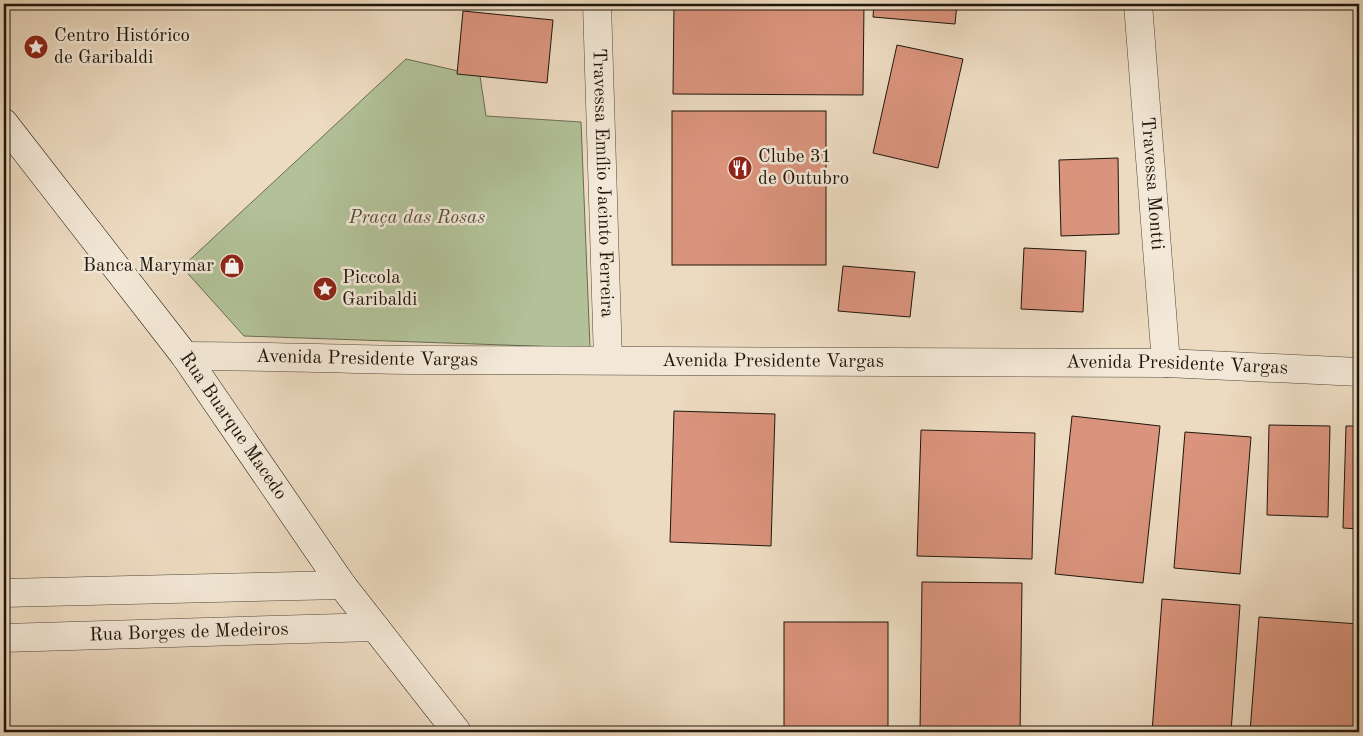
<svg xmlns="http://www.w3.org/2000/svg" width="1363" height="736" font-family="'Old Standard TT',serif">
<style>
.green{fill:#b2c198;stroke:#686c52}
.building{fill:#da947d;stroke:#1e160b}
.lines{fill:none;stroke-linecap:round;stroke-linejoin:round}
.minor-casing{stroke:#524738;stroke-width:29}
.secondary-casing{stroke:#1e160b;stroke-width:29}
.minor{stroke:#f3e8d7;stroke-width:28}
.secondary{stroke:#f3e8d7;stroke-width:28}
.labels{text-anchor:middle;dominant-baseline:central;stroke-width:5;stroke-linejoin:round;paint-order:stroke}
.poi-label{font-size:19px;fill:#1e160b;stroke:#f3e8d7;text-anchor:start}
.street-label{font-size:19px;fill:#1e160b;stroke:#f3e8d7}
.park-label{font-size:19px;font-style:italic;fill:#52523c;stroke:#f3e8d7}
</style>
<rect width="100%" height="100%" fill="#eddbc1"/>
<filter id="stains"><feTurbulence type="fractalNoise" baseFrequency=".004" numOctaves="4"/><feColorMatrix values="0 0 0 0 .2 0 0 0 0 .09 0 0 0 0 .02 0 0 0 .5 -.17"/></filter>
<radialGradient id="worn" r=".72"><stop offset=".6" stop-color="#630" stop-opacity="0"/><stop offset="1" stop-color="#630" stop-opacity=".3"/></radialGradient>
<polygon class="green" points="406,59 480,76 486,116 581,122 590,348 244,336 182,267"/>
<g class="building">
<polygon points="674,4 864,4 863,95 673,94"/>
<polygon points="874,4 957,4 955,24 873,17"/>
<polygon points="463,11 553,20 547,83 457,74"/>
<polygon points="897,45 963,59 938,168 873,153"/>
<rect x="672" y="111" width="154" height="154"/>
<polygon points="1118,158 1119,234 1061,236 1059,160"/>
<polygon points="1024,248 1086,251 1083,312 1021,309"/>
<polygon points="843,266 915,272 910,317 838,311"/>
<polygon points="674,411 775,414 771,546 670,542"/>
<polygon points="1072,416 1160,426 1143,583 1055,574"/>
<polygon points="1269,425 1330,426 1328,517 1267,515"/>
<polygon points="1346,426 1359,426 1359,529 1343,528"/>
<polygon points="921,430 1035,433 1032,559 917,556"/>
<polygon points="1185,432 1251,437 1240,574 1174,568"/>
<polygon points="922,582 1022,583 1020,732 920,732"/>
<polygon points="1162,599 1240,605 1231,732 1152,732"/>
<polygon points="1259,617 1359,624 1359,732 1250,732"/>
<rect x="784" y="622" width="104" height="110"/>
</g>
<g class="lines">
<defs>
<g id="minor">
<path id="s1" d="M597 4 608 360"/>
<path id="s2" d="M1138 4 1166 363"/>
<path id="s3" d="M185 356C263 356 341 359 418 360L1166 363 1359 372"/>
<polyline points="4,593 342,585"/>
<path id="s4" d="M4 638 375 627"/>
</g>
<g id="secondary">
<path id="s5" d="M4 123 185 356 342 585 457 732"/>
</g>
</defs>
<use href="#minor" class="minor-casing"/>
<use href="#secondary" class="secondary-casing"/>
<use href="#minor" class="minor"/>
<use href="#secondary" class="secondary"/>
</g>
<defs>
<symbol id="sight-disc" viewBox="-11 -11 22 22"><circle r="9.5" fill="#8f2418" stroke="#f3e8d7"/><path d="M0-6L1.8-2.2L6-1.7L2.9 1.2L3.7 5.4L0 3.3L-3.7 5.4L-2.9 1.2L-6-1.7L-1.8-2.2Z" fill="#fff"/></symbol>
<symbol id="restaurant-disc" viewBox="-11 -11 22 22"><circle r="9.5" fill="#8f2418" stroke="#f3e8d7"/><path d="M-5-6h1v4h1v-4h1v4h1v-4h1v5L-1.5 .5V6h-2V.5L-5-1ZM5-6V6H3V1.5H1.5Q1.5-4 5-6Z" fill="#fff"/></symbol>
<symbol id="shop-disc" viewBox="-11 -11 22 22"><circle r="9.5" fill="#8f2418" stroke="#f3e8d7"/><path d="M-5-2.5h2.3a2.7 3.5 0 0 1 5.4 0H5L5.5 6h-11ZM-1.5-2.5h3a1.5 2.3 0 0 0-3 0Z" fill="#fff"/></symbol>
</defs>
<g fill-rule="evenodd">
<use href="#sight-disc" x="22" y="33" width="28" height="28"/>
<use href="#restaurant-disc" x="726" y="154" width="28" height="28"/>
<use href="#shop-disc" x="218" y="252" width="28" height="28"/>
<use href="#sight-disc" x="311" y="275" width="28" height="28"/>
</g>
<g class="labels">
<g class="poi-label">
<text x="54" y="36">Centro Histórico<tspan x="54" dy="22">de Garibaldi</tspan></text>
<text x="758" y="157">Clube 31<tspan x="758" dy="22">de Outubro</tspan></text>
<text x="214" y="266" text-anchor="end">Banca Marymar</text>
<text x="342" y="278">Piccola<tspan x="342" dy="22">Garibaldi</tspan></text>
</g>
<g class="street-label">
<text stroke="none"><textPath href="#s1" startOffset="179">Travessa Emílio Jacinto Ferreira</textPath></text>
<text stroke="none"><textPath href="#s2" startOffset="180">Travessa Montti</textPath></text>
<text stroke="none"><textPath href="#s3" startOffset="182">Avenida Presidente Vargas</textPath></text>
<text stroke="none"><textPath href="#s3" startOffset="588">Avenida Presidente Vargas</textPath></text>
<text stroke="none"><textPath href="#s3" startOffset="992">Avenida Presidente Vargas</textPath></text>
<text stroke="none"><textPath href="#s5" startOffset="380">Rua Buarque Macedo</textPath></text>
<text stroke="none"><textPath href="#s4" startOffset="185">Rua Borges de Medeiros</textPath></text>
</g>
<g class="park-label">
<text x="417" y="218">Praça das Rosas</text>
</g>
</g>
<rect width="1363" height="736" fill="none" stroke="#eddbc1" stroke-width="20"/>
<rect x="5" y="5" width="1353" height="726" fill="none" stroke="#1e160b" stroke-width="2.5"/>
<rect x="10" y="10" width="1343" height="716" fill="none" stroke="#1e160b"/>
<rect width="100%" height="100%" filter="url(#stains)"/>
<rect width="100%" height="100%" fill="url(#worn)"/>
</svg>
